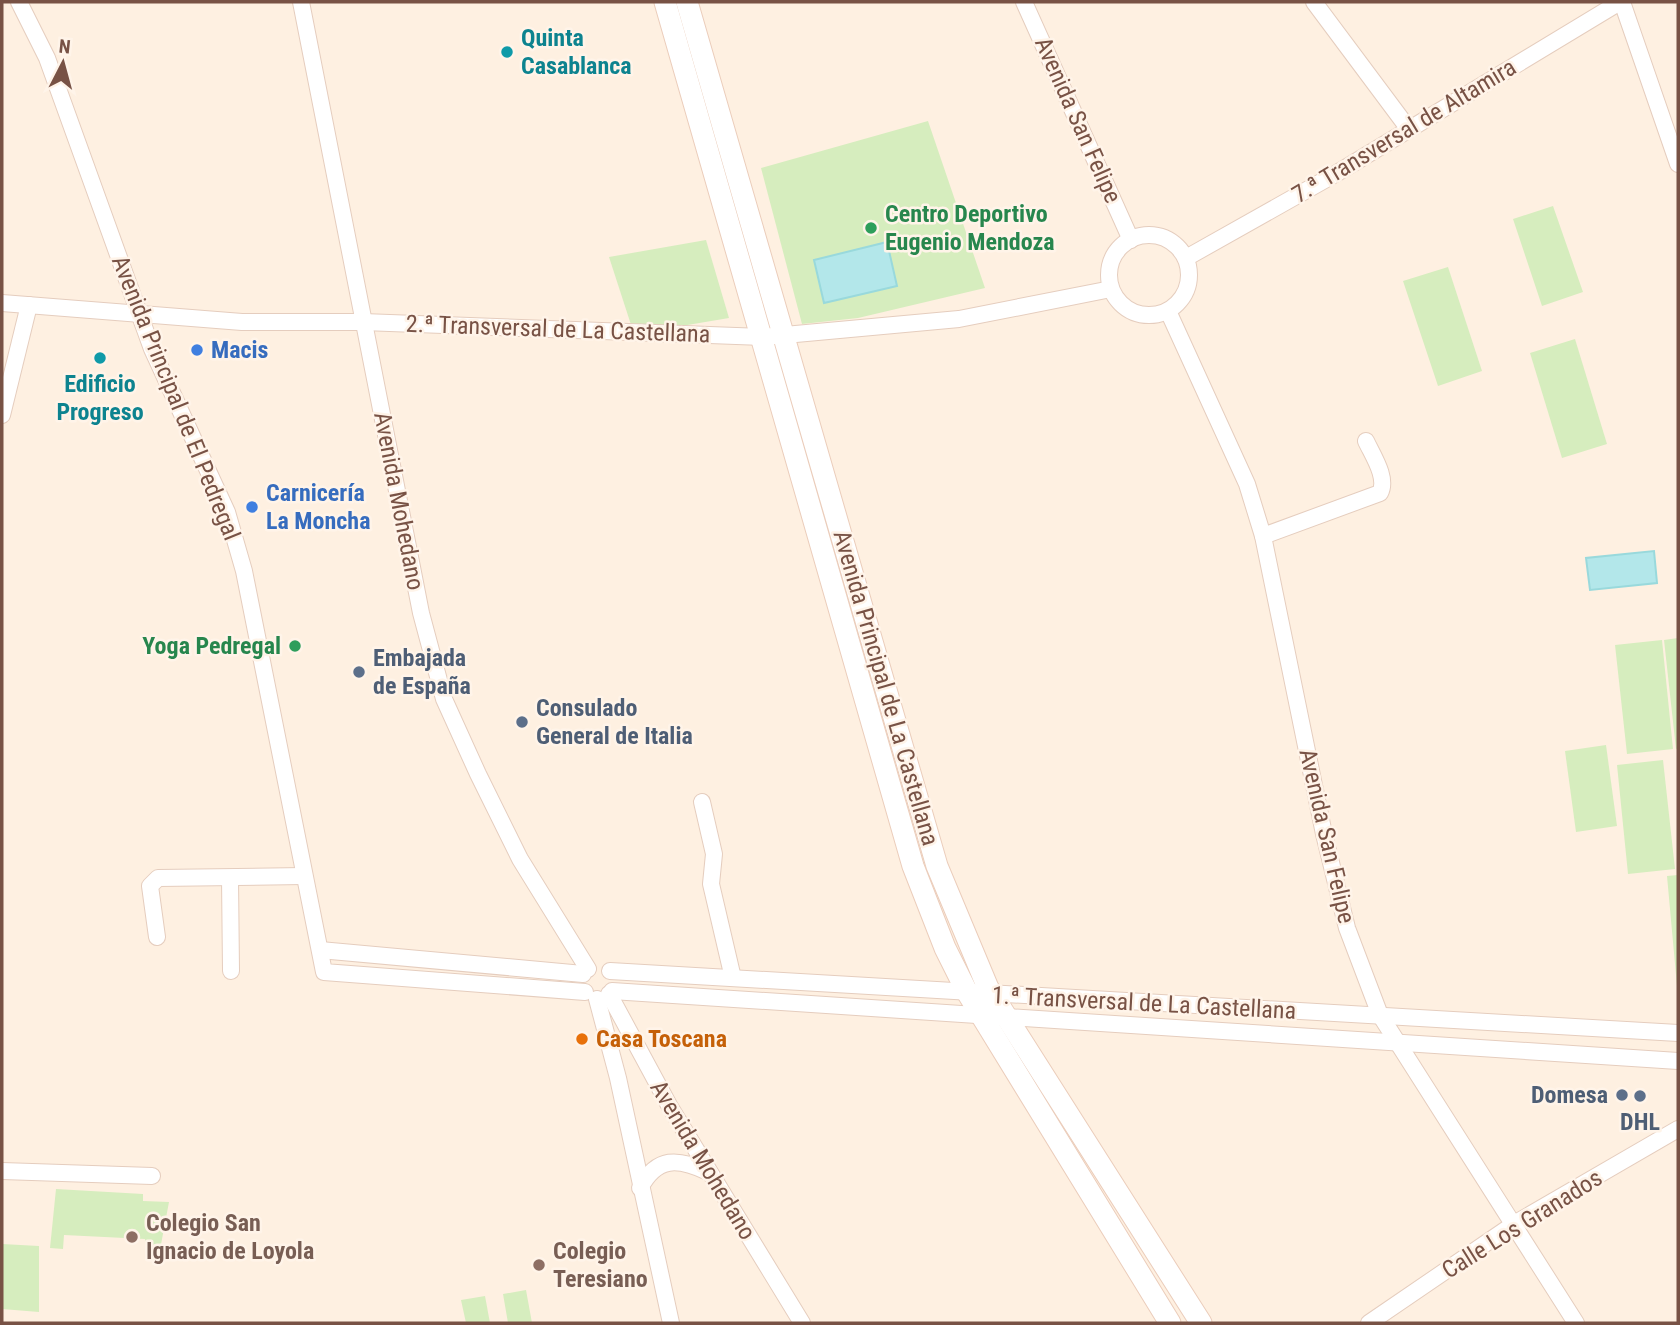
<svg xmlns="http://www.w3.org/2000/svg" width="1680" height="1325" font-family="'Roboto Condensed',sans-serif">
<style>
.green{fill:#d6edbe}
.water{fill:#b3e7ea;stroke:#99d9dc;stroke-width:2}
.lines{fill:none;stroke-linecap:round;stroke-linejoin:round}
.street-casing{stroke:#e5cdbe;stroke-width:18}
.secondary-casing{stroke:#ebcdbb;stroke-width:23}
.street{stroke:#fff;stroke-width:16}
.secondary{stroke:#fff;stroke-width:21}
.culture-dot{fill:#0f9aa8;stroke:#fff4e9;stroke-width:2.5}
.leisure-dot{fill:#2e9e5b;stroke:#fff4e9;stroke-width:2.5}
.shop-dot{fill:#3f7fe0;stroke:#fff4e9;stroke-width:2.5}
.service-dot{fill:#5c6f8a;stroke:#fff4e9;stroke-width:2.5}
.food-dot{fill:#e8710a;stroke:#fff4e9;stroke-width:2.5}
.education-dot{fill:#8d6e63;stroke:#fff4e9;stroke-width:2.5}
.labels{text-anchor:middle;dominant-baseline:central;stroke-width:5;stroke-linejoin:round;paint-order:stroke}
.culture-label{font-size:24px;font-weight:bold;fill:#0d838f;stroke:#fff4e9;text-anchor:start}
.street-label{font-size:24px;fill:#785245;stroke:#fff4e9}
.leisure-label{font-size:24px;font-weight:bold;fill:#27864d;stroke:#fff4e9;text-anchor:start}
.shop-label{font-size:24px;font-weight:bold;fill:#366cbe;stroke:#fff4e9;text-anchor:start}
.service-label{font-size:24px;font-weight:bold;fill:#4e5e75;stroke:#fff4e9;text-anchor:start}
.food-label{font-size:24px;font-weight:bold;fill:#c56008;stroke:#fff4e9;text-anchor:start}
.education-label{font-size:24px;font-weight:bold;fill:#785e54;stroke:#fff4e9;text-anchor:start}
</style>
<rect width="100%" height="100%" fill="#fef0e1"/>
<g class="green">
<polygon points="928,121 985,288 858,318 802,324 761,168"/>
<polygon points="1553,206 1583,292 1542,306 1513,219"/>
<polygon points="706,240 729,318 634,334 609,257"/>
<polygon points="1448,267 1482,371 1438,386 1403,281"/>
<polygon points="1575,339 1607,444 1562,458 1530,353"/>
<polygon points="1678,638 1678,748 1676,749 1664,640"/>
<polygon points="1662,640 1673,749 1627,754 1615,645"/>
<polygon points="1606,745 1617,826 1576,832 1565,751"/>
<polygon points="1663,760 1675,869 1628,874 1617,765"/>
<polygon points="1678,875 1678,986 1677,986 1667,876"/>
<polygon points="56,1189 143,1194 143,1201 169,1202 159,1255 147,1253 145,1239 64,1235 63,1249 50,1248"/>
<polygon points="2,1244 39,1246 39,1312 2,1309"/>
<polygon points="526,1290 532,1323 508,1323 503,1294"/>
<polygon points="485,1296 490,1323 466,1323 461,1300"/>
</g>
<g class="water">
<polygon points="887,242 897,286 824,303 814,260"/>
<polygon points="1654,551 1657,583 1590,590 1586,558"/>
</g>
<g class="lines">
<defs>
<g id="street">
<polyline points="19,2 47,58 152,349 227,512 244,571 324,972 585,992"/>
<polyline points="301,2 421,613 444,699 478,774 520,859 588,969"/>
<polyline points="1024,2 1131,240"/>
<polyline points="1314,2 1408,128"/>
<polyline points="1622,2 1678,164"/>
<circle cx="1149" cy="275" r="40"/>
<polyline points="1186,258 1337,173 1620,2"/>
<polyline points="2,303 242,322 363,322 763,337 959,319 1111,289"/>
<polyline points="1168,311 1247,484 1263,536 1324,834 1347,928 1380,1015 1576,1323"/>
<polyline points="2,415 29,305"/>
<path d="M1263 536 1380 493C1388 478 1373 456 1366 441"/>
<polyline points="702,802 714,854 711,884 733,978"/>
<polyline points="230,878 231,971"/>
<polyline points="157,937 150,886 158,878 304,876"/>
<polyline points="320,950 583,974"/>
<polyline points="610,971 1678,1033"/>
<polyline points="612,991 1678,1061"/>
<polyline points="609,994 670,1107 802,1323"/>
<polyline points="597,999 618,1078 671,1323"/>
<polyline points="2,1171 152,1176"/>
<path d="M640 1188C657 1156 678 1158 708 1172"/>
<polyline points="1369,1323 1514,1224 1678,1129"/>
</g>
<g id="secondary">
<polyline points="665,2 913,866 945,948 967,992 1170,1323"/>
<polyline points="687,2 937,866 988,988 1201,1323"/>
</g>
</defs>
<use href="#street" class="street-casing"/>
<use href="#secondary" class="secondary-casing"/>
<use href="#street" class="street"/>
<use href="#secondary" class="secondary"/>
</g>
<g class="culture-dot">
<circle cx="507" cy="52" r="7"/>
<circle cx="100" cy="358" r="7"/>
</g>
<g class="leisure-dot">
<circle cx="871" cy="228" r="7"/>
<circle cx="295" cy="646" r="7"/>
</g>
<g class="shop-dot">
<circle cx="197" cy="350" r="7"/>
<circle cx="252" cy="507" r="7"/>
</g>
<g class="service-dot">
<circle cx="359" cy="672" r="7"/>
<circle cx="522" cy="722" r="7"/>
<circle cx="1622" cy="1095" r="7"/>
<circle cx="1640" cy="1096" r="7"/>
</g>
<circle class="food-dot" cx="582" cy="1039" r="7"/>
<g class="education-dot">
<circle cx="132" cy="1237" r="7"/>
<circle cx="539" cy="1265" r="7"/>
</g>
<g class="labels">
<g class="culture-label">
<text x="521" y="38">Quinta<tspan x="521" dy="28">Casablanca</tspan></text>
<text x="100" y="384" text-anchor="middle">Edificio<tspan x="100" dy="28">Progreso</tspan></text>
</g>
<g class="street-label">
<text transform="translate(1078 120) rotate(66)">Avenida San Felipe</text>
<text transform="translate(1404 131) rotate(-31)">7.ª Transversal de Altamira</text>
<text transform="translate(558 329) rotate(2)">2.ª Transversal de La Castellana</text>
<text transform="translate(176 398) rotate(68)">Avenida Principal de El Pedregal</text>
<text transform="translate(399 501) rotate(79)">Avenida Mohedano</text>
<text transform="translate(886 688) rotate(74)">Avenida Principal de La Castellana</text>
<text transform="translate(1327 836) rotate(77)">Avenida San Felipe</text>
<text transform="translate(1144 1003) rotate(3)">1.ª Transversal de La Castellana</text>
<text transform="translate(703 1160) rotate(59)">Avenida Mohedano</text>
<text transform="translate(1522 1224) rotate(-32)">Calle Los Granados</text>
</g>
<g class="leisure-label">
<text x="885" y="214">Centro Deportivo<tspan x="885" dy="28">Eugenio Mendoza</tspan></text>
<text x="281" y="646" text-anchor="end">Yoga Pedregal</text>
</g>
<g class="shop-label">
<text x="211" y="350">Macis</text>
<text x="266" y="493">Carnicería<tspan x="266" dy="28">La Moncha</tspan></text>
</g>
<g class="service-label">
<text x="373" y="658">Embajada<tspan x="373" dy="28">de España</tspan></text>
<text x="536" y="708">Consulado<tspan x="536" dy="28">General de Italia</tspan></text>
<text x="1608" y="1095" text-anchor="end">Domesa</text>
<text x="1640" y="1122" text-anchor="middle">DHL</text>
</g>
<g class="food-label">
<text x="596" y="1039">Casa Toscana</text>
</g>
<g class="education-label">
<text x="146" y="1223">Colegio San<tspan x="146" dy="28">Ignacio de Loyola</tspan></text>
<text x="553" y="1251">Colegio<tspan x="553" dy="28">Teresiano</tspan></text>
</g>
</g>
<rect width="1680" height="1325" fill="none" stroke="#785245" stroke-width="7"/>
<g transform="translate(63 63) rotate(6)" stroke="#fff4e9" stroke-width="5" paint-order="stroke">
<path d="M0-5L12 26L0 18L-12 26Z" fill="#785245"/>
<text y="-10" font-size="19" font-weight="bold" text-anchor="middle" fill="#785245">N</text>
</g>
</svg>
